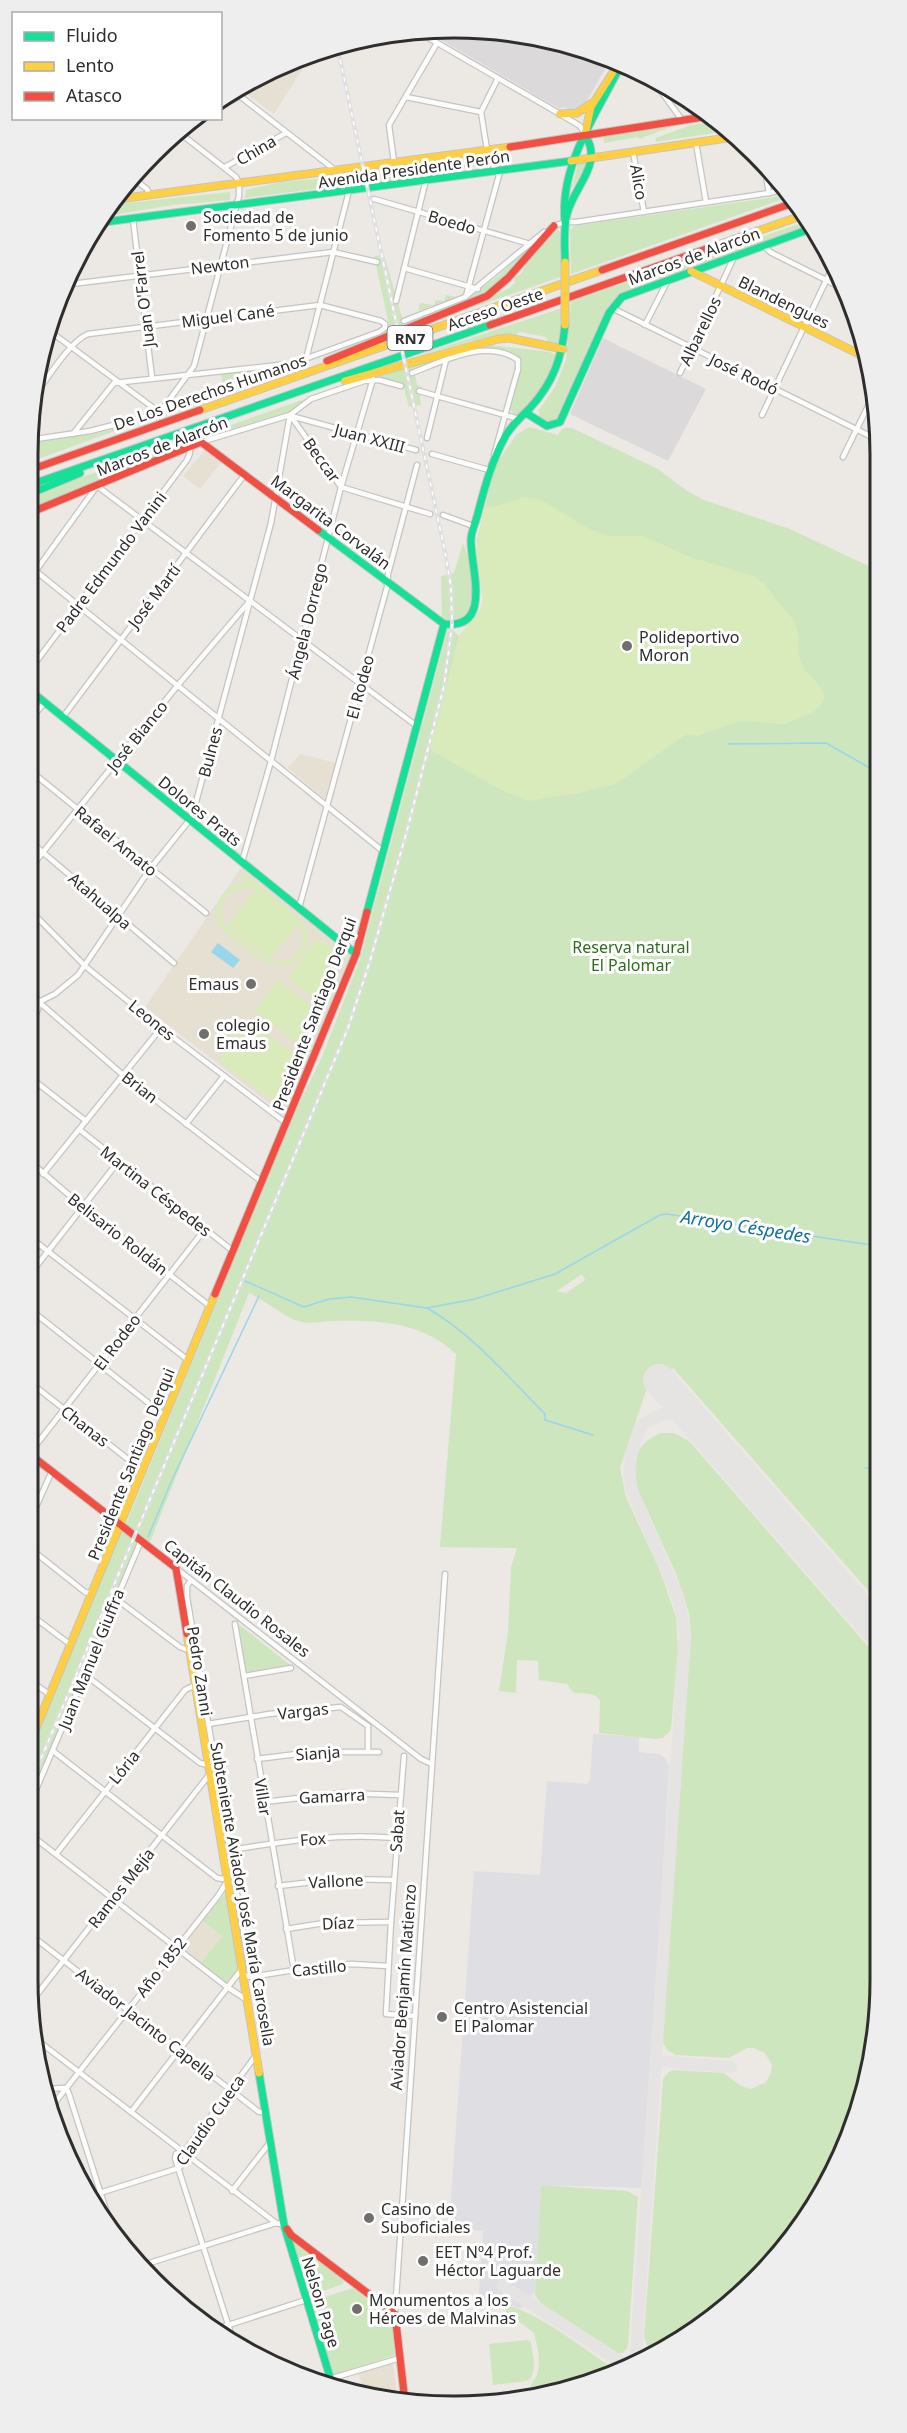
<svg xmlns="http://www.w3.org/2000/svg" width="907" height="2433" font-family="'Noto Sans',sans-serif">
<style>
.industrial{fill:#dcd9db}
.education{fill:#e6e0d3}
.airport{fill:#dfdee2}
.green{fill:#cee6be;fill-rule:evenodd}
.pitch{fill:#d9eabb;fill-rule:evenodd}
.water{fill:#99d6ec}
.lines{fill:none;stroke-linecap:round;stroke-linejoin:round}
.stream{stroke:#99d6ec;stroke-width:1.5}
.taxiway{stroke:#e6e4e2;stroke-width:12}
.runway{stroke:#e6e4e2;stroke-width:32}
.street-casing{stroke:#c5c4c5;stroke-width:7}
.fast-casing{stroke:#c5c4c5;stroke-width:9}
.slow-casing{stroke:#c5c4c5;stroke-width:9}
.jam-casing{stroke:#c5c4c5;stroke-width:9}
.street{stroke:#fcfcfb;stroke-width:4.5}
.fast{stroke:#16e098;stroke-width:7}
.slow{stroke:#ffcf43;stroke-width:7}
.jam{stroke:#f24e42;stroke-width:7}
.rail-casing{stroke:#dfdfe1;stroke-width:4}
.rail{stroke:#fff;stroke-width:1.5;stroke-dasharray:4.5;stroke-linecap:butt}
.slow-bridge-casing{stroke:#c5c4c5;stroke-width:9;stroke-linecap:butt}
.slow-bridge{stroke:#ffcf43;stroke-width:7}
.poi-dot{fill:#706f6e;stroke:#fff;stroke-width:2}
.labels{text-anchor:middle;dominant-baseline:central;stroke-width:6;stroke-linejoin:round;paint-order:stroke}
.shield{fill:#fff;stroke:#6d6d6d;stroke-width:1.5}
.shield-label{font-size:15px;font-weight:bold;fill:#2e2e2e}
.street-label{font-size:16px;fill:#2e2e2e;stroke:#fff}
.poi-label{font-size:16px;fill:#2e2e2e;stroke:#fff;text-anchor:start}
.park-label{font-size:16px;fill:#2c6e1b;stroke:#fff}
.water-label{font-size:18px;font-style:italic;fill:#0d6fa3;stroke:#fff}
.rim{fill:none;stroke:#2e2e2e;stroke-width:3}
</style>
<rect width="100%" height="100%" fill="#ece8e4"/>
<g class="industrial">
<polygon points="482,28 564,42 609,62 584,106 572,110 562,107 560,109 424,30"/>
<polygon points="603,338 706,389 668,461 570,414"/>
</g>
<g class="education">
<polygon points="314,51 274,114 237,87 241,84"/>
<polygon points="205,450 221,462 200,489 183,476"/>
<polygon points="300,754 336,763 325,799 288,768"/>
<polygon points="243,865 349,951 352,961 288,1115 284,1115 145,1007"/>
<polygon points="203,1921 222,1935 200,1964 181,1948"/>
<polygon points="393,2363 398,2402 367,2395 358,2374"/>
</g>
<polygon class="airport" points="593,1734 639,1737 639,1752 659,1754 665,1758 669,1766 644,2188 541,2185 535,2291 520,2309 514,2306 478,2306 483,2231 449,2228 474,1871 540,1875 547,1781 587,1784 590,1780"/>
<g class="green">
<polygon points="715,121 727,131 655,142 656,138 691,125"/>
<polygon points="685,122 639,139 638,137 604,143 603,137"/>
<polygon points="488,158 489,164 371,183 369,175"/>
<polygon points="587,162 588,163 571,190 578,164"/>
<polygon points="362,175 364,183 245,198 246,190 281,182"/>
<polygon points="230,192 230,200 173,205 101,217 108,205"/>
<polygon points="787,192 789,197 571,274 570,230 574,226 774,197"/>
<polygon points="805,222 808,227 619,297 558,422 545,423 539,415 539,410 555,387 566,360 571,301"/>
<path d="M557 230 560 231 563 276 405 331H404L477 306 479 302 508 289 515 283 514 277C521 276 523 271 525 265Z"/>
<polygon points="535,242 499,282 485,292 457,304 494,279"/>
<polygon points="384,255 404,324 383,334 389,325 374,256"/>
<polygon points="446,295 457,297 418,311 420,303 434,305 436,300 444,301"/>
<polygon points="562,308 561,340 557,344 548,342 546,337 520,332 516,335 501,334 416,356"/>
<path d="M492 345 550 352 556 355C557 372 532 407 516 416L512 413 509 407 522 360 505 353 483 348Z"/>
<polygon points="442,358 414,369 417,385 422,387 420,396 421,405 409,407 403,384 376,377"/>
<polygon points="278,366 223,386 221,374"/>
<polygon points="302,400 303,402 291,411 201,438 180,449 27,512 27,501 74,480"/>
<polygon points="134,424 27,463 28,444 98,433"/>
<path d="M529 427 558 435C562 428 564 427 572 428L658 469 687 491 704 500 790 529 877 570 879 1603 673 1368 646 1391 620 1468 626 1497 660 1571 676 1617 678 1650 671 1730 663 1738 655 1739 599 1733 600 1701C596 1692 583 1694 574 1693L567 1684 539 1680 538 1661 517 1660 516 1693 499 1691 508 1632 511 1567 517 1548 440 1547 456 1354C422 1322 379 1320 334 1321 325 1321 311 1324 302 1322 286 1319 265 1300 249 1293L150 1542 126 1524 290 1122 322 1057 360 959 447 632 453 630 459 636C466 627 475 620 480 610 489 590 476 562 477 540L495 465 517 434ZM582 1274 585 1280 566 1293 557 1291Z"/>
<path d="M463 543C471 563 481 596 467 615 459 621 452 623 442 619L441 576 454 573Z"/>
<path d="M661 1433H674L689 1441 879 1659 880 1979 865 2090 836 2168 792 2239 690 2334 653 2354 647 2345 644 2336 663 2079 669 2072 673 2070 724 2073 741 2086 751 2089 766 2082 771 2073 772 2065 765 2053 753 2048H747L729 2058 676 2055 667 2050 662 2040 691 1634 689 1613 677 1576 638 1490C632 1463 633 1445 661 1433Z"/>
<polygon points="122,1529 138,1541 27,1811 27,1762"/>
<polygon points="237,1623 290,1665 246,1672"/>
<polygon points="226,1892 238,1970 225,1983 200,1964 222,1936 203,1921"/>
<polygon points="541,2185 627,2191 638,2197 628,2347 623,2353 616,2353 544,2307 535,2295"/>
<polygon points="295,2244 343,2279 343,2284 312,2295 307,2294 292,2245"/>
<polygon points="353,2288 392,2319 395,2355 336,2374 332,2373 310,2304 312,2301"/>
<path d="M505 2306C529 2306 586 2350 608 2365L615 2374 538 2397 512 2399V2396L532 2393 531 2384C544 2372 538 2348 534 2333L506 2312Z"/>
<path d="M527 2340 531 2342C532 2355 539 2372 527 2381L493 2385 489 2344Z"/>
</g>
<g class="pitch">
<polygon points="524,497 540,499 589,529 610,536 643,536 690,557 754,576 765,585 795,622 799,639 798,654 804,669 820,686 825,697 819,707 810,714 785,724 740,721 698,736 685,735 616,784 579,793 529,801 499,789 430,750 459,636 479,611 483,601 476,551 485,507 498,506"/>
<path d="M245 873 305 924C309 934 310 945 303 955 279 985 242 945 223 930 207 910 223 880 248 884L241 878ZM253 888 301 926C304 935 304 945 297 953 291 960 281 964 272 961 263 958 231 931 224 923 216 901 231 886 253 888Z"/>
<polygon points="255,890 298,924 270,959 227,925"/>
<polygon points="318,938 345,958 314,998 288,977"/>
<polygon points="278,980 323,1015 300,1045 254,1010"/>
<polygon points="249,1021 306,1063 276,1103 219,1061"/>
</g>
<polygon class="water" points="218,943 240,960 233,968 211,952"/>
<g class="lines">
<g class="stream">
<polyline points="728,744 826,743 877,772"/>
<polyline points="245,1281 304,1307 329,1299 351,1297 427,1308 475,1299 555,1274 660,1215 667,1214 878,1246"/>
<path d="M427 1308C473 1334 509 1378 545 1414V1420L593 1435"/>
<polyline points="865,1468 879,1467"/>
<polyline points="148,1537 171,1482 259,1296"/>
</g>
<g class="taxiway">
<polyline points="657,2061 731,2067"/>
<polyline points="503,2286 629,2367"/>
<path d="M635 2364 685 1636 679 1600 632 1491C626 1468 632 1443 644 1423L664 1414 690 1415"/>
</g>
<polyline class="runway" points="659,1380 879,1632"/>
<defs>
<g id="street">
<polyline points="415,30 560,114 580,126 584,132"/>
<polyline points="655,83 682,120"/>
<polyline points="232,90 335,170"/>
<polyline points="406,97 481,112"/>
<polyline points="220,107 240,96"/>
<polyline points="170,136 200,118"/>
<polyline points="696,143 706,202"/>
<polyline points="633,152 644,212"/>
<polyline points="394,162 389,125 437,43"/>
<polyline points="764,164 769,193"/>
<polyline points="225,167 286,133"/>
<polyline points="131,177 147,189 150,195"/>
<polyline points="374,199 530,244"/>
<polyline points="133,219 152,378"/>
<polyline points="554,226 565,222 576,222 769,193 785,189"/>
<polyline points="763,245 770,252 848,291"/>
<polyline points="404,268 478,289"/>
<polyline points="63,285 333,252 377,262"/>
<polyline points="466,296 499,175 488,156 481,112 498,78"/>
<polyline points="396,301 426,180"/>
<polyline points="612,308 876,439"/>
<polyline points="404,321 465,297 544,232"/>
<polyline points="645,325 668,280"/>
<polyline points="47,329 159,412"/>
<polyline points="306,359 349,191"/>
<path d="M412 373C443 361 486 338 518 360V369L494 455"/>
<polyline points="680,373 735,255"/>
<polyline points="419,391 519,419"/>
<polyline points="161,411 194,366 239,196 239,183 236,177 176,130"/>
<polyline points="290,415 341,487 430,514"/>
<polyline points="762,415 833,266"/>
<polyline points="291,416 416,450"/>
<polyline points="73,434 114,383 288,364"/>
<polyline points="427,438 446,360"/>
<path d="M29 440 90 431 145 417 379 332 385 328V324L381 321 320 305 88 334C70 341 47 379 35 395"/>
<polyline points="201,442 290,415 311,399 364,381 379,380 401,386"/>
<polyline points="432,454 489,470"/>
<polyline points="843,457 875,392"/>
<polyline points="443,515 473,526"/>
<polyline points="27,564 384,852"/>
<polyline points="27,583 97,486 418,727"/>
<polyline points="27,674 187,460 190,453 189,448"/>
<polyline points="63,717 245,474"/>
<polyline points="27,724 44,703"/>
<polyline points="27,768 206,913"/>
<polyline points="27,839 174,963"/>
<polyline points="242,862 271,761 341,487 373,379"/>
<polyline points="27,872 178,685 248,603"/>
<polyline points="27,907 85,966 161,1028 286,1123"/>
<polyline points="299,908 387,587 388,574 417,465"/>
<polyline points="27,983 39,1002 123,1075 262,1182"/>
<polyline points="27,1004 39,1002 55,994 78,975 150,869 192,817 271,523 290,415"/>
<polyline points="27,1036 38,1009 39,1002"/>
<polyline points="27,1075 86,1121"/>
<polyline points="186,1124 224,1076"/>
<polyline points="80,1130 233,1251"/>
<polyline points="27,1159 83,1207 211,1307"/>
<polyline points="43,1174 161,1028"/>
<polyline points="27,1235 188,1360"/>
<polyline points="27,1278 118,1162"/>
<polyline points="27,1307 165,1416"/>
<polyline points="27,1380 143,1471"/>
<polyline points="29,1454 205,1229"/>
<polyline points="27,1527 52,1471"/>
<polyline points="27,1546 85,1592 92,1594"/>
<polyline points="177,1569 421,1759 432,1764"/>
<polyline points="191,1580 187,1586 187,1597 251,1977"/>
<polyline points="115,1598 180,1647 188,1650"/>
<polyline points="27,1612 71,1645"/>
<polyline points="235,1624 294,1970"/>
<polyline points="83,1673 200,1763 208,1765"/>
<polyline points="244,1676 291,1668"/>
<polyline points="27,1678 50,1695"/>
<polyline points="208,1724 269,1714 341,1707 368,1726 368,1751"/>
<polyline points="53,1751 217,1878 223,1879 227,1876"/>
<polyline points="404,1756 391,1922 386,2014 415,2016"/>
<polyline points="257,1759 313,1752 379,1752"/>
<polyline points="264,1802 342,1793 400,1795"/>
<polyline points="27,1811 141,1541"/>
<polyline points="27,1832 227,1987 244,1998 247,1997"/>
<path d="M230 1850C286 1841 340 1833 397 1838"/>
<polyline points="56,1854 185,1690 195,1685"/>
<polyline points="278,1886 340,1879 394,1880"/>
<polyline points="286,1929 324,1923 391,1922"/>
<polyline points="27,1932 259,2112 266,2112"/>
<polyline points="244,1975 251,1977 319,1966 352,1964 388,1966"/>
<polyline points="31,2002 209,1775"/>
<polyline points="37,2040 276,2223"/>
<polyline points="45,2089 64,2088 68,2091 113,2232"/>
<polyline points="49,2110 218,1896 228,1880"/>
<polyline points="131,2112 241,1970"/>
<polyline points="181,2151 176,2154 175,2158 234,2343"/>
<polyline points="232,2191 271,2141"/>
<polyline points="87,2197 179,2168 184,2163 187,2148 257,2054"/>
<polyline points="140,2266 276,2223 284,2225"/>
<polyline points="395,2313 445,1574"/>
<polyline points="216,2329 306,2300"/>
<polyline points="316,2383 400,2358"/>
</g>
<g id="fast">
<path d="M565 222C559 167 596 114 620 67"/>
<polyline points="97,223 571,161"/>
<path d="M565 262C565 246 563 230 567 214 574 186 604 164 585 135"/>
<polyline points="526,413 547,426 560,422 609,313 622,297 810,229"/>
<polyline points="27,486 490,325"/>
<polyline points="27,495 80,473"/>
<path d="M318 530 444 624C494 630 470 566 471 540 471 531 476 522 478 513 485 486 492 460 506 435 512 425 522 416 530 408 553 383 562 358 565 325"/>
<polyline points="27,688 356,954"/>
<polyline points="367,912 444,624"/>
<polyline points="259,2073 284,2225 333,2387"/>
</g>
<g id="slow">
<polyline points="560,114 577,113 592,103"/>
<polyline points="585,135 591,107 617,66"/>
<polyline points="571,161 734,137"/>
<polyline points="111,200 510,147"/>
<polyline points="706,249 801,216"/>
<polyline points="691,271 865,357"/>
<polyline points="345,381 498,339 509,338 563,349"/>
<polyline points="200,410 602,270"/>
<polyline points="187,1634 259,2073"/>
<polyline points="27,1750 215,1294"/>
</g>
<g id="jam">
<polyline points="510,147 710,116"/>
<polyline points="602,270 793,203"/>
<polyline points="490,325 706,249"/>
<polyline points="327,361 487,296 508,278 554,226"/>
<polyline points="27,471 200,410"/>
<polyline points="27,514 201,442 318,530"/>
<polyline points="215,1294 356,954 367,912"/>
<polyline points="27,1452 176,1568 187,1634"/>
<polyline points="287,2229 291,2235 395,2314 405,2402"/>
</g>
</defs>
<use href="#street" class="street-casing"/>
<use href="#fast" class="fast-casing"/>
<use href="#slow" class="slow-casing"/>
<use href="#jam" class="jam-casing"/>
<use href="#street" class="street"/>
<use href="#fast" class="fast"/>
<use href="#slow" class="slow"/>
<use href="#jam" class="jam"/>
<defs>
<polyline id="rail" points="27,1792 348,1028 370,961 408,827 444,686 452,625 451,587 445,552 337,45"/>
</defs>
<use href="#rail" class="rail-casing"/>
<use href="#rail" class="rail"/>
<defs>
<polyline id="slow-bridge" points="565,262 565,325"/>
</defs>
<use href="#slow-bridge" class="slow-bridge-casing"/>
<use href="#slow-bridge" class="slow-bridge"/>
</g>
<g class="poi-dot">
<circle cx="191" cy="226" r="6"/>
<circle cx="627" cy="646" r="6"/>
<circle cx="251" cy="984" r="6"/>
<circle cx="204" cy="1034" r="6"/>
<circle cx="442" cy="2017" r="6"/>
<circle cx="369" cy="2218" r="6"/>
<circle cx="423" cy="2261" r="6"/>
<circle cx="357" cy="2309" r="6"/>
</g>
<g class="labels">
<rect class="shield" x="387.5" y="326" width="45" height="24" rx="4.5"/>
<g class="shield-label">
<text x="410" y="338">RN7</text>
</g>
<g class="street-label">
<text transform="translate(256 150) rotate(-30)">China</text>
<text transform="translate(414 169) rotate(-8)">Avenida Presidente Perón</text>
<text transform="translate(639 182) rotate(80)">Alico</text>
<text transform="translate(452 222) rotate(16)">Boedo</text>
<text transform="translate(694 256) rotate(-20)">Marcos de Alarcón</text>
<text transform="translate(220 265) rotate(-7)">Newton</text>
<text transform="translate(143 299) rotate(-97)">Juan O'Farrel</text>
<text transform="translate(784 302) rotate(26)">Blandengues</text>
<text transform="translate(495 309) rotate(-19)">Acceso Oeste</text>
<text transform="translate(228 316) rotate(-7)">Miguel Cané</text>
<text transform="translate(700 331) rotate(-64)">Albarellos</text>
<text transform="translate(744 374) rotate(26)">José Rodó</text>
<text transform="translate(210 392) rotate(-19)">De Los Derechos Humanos</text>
<text transform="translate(370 438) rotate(15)">Juan XXIII</text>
<text transform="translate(162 446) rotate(-21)">Marcos de Alarcón</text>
<text transform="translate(322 460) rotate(54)">Beccar</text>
<text transform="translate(331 522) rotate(37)">Margarita Corvalán</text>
<text transform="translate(111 562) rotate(-53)">Padre Edmundo Vanini</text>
<text transform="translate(154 596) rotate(-53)">José Martí</text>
<text transform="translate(307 621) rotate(-76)">Ángela Dorrego</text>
<text transform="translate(360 687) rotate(-75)">El Rodeo</text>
<text transform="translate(137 736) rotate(-51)">José Bianco</text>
<text transform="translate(210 752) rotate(-75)">Bulnes</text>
<text transform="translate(200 811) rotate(39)">Dolores Prats</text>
<text transform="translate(116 841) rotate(39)">Rafael Amato</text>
<text transform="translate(100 901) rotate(41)">Atahualpa</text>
<text transform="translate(314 1014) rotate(-69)">Presidente Santiago Derqui</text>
<text transform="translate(152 1020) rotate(39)">Leones</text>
<text transform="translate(140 1087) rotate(38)">Brian</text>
<text transform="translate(156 1191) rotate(38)">Martina Céspedes</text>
<text transform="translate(118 1234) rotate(38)">Belisario Roldán</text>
<text transform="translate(117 1342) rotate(-53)">El Rodeo</text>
<text transform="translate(85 1426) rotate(38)">Chanas</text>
<text transform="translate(131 1464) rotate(-68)">Presidente Santiago Derqui</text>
<text transform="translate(237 1598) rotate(38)">Capitán Claudio Rosales</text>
<text transform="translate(91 1659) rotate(-68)">Juan Manuel Giuffra</text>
<text transform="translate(200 1671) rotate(81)">Pedro Zanni</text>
<text transform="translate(303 1711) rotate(-6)">Vargas</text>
<text transform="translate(318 1753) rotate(-4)">Sianja</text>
<text transform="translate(124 1767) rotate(-51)">Lória</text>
<text transform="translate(332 1796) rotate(-3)">Gamarra</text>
<text transform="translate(263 1797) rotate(81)">Villar</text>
<text transform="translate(397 1831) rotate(-86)">Sabat</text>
<text transform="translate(313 1839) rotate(-5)">Fox</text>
<text transform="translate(336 1881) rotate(-3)">Vallone</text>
<text transform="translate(121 1888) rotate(-52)">Ramos Mejía</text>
<text transform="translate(243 1894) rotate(80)">Subteniente Aviador José María Carosella</text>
<text transform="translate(338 1923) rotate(-3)">Díaz</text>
<text transform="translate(161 1967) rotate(-52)">Año 1852</text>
<text transform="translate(319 1968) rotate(-6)">Castillo</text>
<text transform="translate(403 1987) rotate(-86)">Aviador Benjamín Matienzo</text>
<text transform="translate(146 2024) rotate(38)">Aviador Jacinto Capella</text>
<text transform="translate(210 2120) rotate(-55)">Claudio Cueca</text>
<text transform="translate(321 2302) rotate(73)">Nelson Page</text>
</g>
<g class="poi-label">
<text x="203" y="217">Sociedad de<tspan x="203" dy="18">Fomento 5 de junio</tspan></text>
<text x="639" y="637">Polideportivo<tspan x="639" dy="18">Moron</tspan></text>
<text x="239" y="984" text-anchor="end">Emaus</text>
<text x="216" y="1025">colegio<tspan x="216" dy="18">Emaus</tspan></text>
<text x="454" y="2008">Centro Asistencial<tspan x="454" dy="18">El Palomar</tspan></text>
<text x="381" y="2209">Casino de<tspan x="381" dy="18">Suboficiales</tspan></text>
<text x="435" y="2252">EET Nº4 Prof.<tspan x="435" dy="18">Héctor Laguarde</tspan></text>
<text x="369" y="2300">Monumentos a los<tspan x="369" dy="18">Héroes de Malvinas</tspan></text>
</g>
<g class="park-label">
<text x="631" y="947">Reserva natural<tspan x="631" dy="18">El Palomar</tspan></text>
</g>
<g class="water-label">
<text transform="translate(746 1226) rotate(9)">Arroyo Céspedes</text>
</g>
</g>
<path d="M0 0H907V2433H0ZM454 38H454A416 416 0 0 1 870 454V1980A416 416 0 0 1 454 2396H454A416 416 0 0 1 38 1980V454A416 416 0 0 1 454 38Z" fill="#eee" fill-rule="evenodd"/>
<path class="rim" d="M454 38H454A416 416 0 0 1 870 454V1980A416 416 0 0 1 454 2396H454A416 416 0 0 1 38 1980V454A416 416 0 0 1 454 38Z"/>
<rect x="12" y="12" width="210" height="108" fill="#ffffff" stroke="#ababab" stroke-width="1.5"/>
<rect x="24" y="32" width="30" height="9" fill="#16e098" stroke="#ababab" stroke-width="1.5"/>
<text x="66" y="42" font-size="18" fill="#2e2e2e">Fluido</text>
<rect x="24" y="62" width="30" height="9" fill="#ffcf43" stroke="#ababab" stroke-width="1.5"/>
<text x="66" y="72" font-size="18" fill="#2e2e2e">Lento</text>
<rect x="24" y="92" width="30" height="9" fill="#f24e42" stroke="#ababab" stroke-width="1.5"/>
<text x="66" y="102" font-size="18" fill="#2e2e2e">Atasco</text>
</svg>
